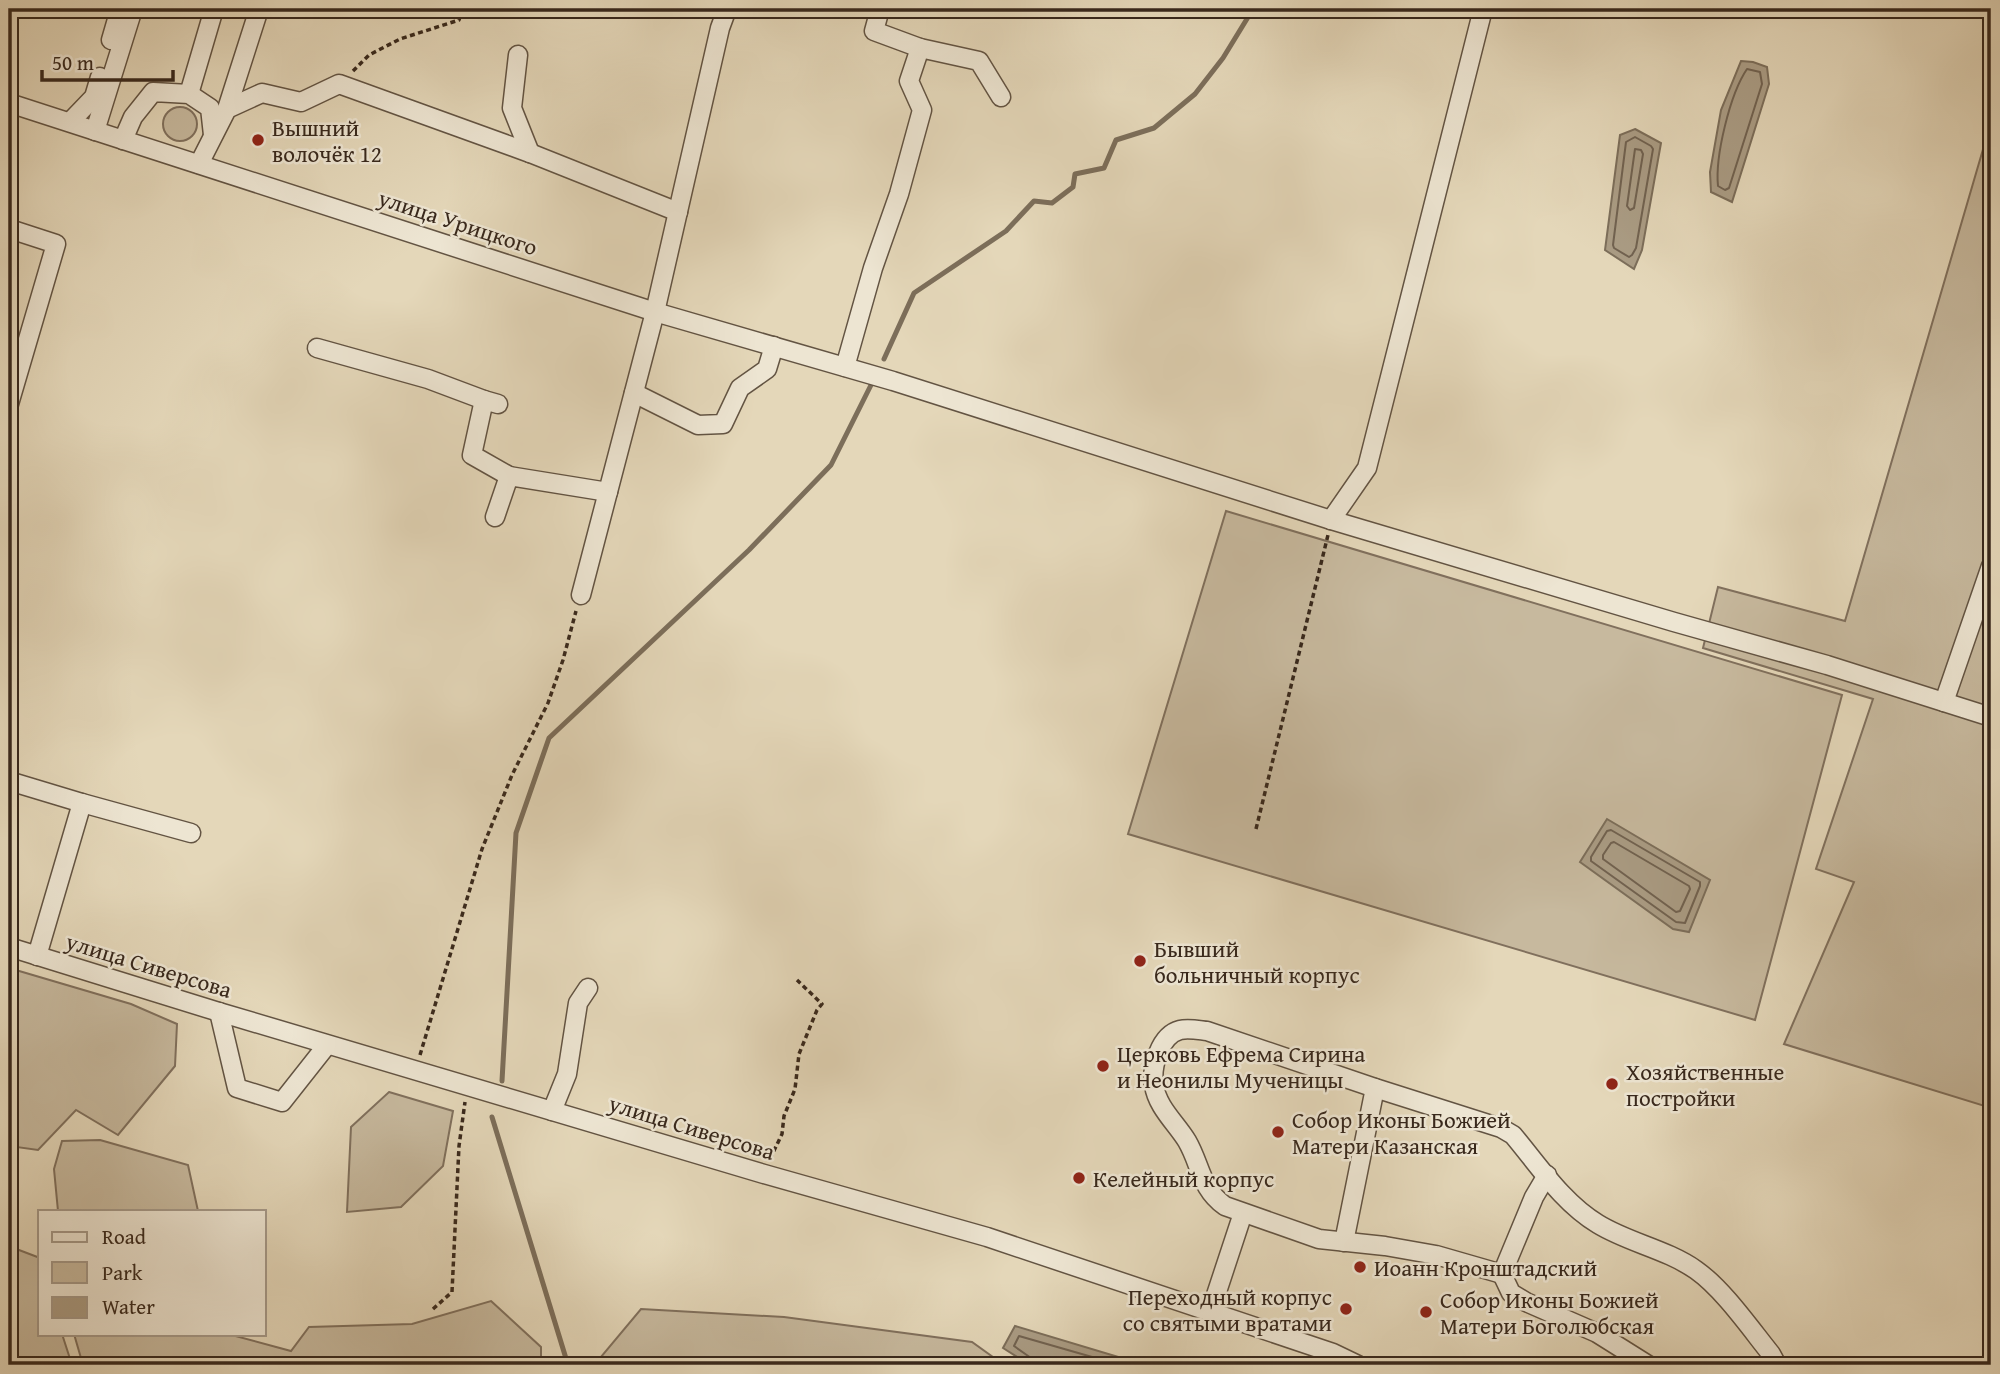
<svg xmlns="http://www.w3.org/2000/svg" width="2000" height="1374" font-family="'Gentium Book Plus',serif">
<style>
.green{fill:#c7b99e;stroke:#80705d;stroke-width:2}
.water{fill:#aa9c84;stroke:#7c6e5a;stroke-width:2}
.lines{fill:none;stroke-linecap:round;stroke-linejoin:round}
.shore{stroke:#716250;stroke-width:2}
.stream{stroke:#7c6e5a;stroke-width:5}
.minor-casing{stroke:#635443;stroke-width:21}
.path{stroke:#38281c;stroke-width:3.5;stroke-dasharray:5 3.5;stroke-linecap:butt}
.minor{stroke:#ede5d2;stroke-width:18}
.poi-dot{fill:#8f2418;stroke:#ede5d2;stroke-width:2.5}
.labels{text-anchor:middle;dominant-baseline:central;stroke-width:5;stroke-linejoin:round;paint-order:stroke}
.poi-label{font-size:23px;fill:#38281c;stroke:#ede5d2;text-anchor:start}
.street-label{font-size:23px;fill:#38281c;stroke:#ede5d2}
</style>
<rect width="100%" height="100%" fill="#e4d7b9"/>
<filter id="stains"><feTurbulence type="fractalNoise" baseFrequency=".00286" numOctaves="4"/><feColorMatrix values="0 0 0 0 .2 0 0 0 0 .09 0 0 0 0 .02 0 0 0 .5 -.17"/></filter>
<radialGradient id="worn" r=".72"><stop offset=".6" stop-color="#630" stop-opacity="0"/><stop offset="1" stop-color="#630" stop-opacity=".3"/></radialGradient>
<g class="green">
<circle cx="180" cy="124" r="17"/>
<polygon points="1991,122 1991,1108 1784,1044 1854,882 1816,869 1873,699 1703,648 1718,587 1845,621"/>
<polygon points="1226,511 1842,695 1755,1020 1128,834"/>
<polygon points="9,968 131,1004 177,1024 175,1066 118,1135 76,1110 38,1150 9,1146"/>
<polygon points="389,1092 453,1111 443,1166 401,1207 347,1212 351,1127"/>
<polygon points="100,1140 188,1165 198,1211 58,1211 54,1169 62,1141"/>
<polygon points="19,1250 40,1258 40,1334 62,1334 72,1365 9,1365 9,1257"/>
<polygon points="491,1301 541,1347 541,1365 83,1365 74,1334 228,1334 291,1351 309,1327 412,1324"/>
<polygon points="641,1309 784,1317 972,1342 1004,1365 595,1365 595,1364"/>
</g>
<g class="water">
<polygon points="1741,61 1753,62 1767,67 1769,84 1732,202 1711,192 1710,172 1721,110"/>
<polygon points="1635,129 1661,143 1642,250 1634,269 1605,250 1620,135"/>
<polygon points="1607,819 1710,880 1689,932 1673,929 1580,862"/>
<polygon points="1015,1326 1145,1365 1030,1365 1003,1348"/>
</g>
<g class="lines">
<g class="shore">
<path d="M1747 69 1760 72 1762 84 1729 188 1725 190 1718 186C1715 156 1730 94 1747 69Z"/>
<polygon points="1635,137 1651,146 1653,149 1636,248 1632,255 1629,257 1614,248 1613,245 1626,142"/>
<polygon points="1635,149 1641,150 1643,154 1634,208 1630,210 1627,206"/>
<polygon points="1611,830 1700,882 1700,886 1685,923 1676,922 1591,861 1591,857 1607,831"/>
<polygon points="1614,842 1689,886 1690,889 1680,911 1676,912 1603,859 1603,855 1611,843"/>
<polyline points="1033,1365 1031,1358 1014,1346 1019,1336 1120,1365"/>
</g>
<g class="stream">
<polyline points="884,359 914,293 1006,231 1034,201 1052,203 1073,187 1075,174 1104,168 1116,140 1154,128 1195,94 1223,58 1253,9"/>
<polyline points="502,1081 516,833 549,738 749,550 831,465 871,385"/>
<polyline points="492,1117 568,1365"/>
</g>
<defs>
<g id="minor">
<polyline points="880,9 874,31 920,48"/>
<polyline points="111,40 120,9"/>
<polyline points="518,55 512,108 530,153"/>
<polyline points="189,94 214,9"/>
<polyline points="9,103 655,312 893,381 1331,520 1674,622 1827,665 1991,717"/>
<polyline points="227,109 259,9"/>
<polyline points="70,122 94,97 100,77"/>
<polyline points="95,131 133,9"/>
<polyline points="123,140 133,117 153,92 189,94 210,108 213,135"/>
<polyline points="199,164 227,109 262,93 301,102 339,84 530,153 678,212"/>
<polyline points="317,348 428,379 484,400"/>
<polyline points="845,367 873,268 899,194 922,110 909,81 920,48 979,61 1001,97"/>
<polyline points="634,393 698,425 723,424 740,388 767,369 774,346"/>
<polyline points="9,404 56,244 16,231"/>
<polyline points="498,404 484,400 472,455 509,476"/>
<polyline points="495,517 509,476 608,492"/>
<polyline points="1331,520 1367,468 1483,9"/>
<polyline points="581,595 655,312 720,28 727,9"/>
<polyline points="1944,702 1991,566"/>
<polyline points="9,781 82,803 37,956"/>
<polyline points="82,803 191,833"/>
<polyline points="9,947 219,1012 764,1174 987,1237 1333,1353 1358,1365"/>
<polyline points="219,1012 237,1088 282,1102 327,1045"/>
<polyline points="552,1111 567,1074 578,1003 588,988"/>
<polyline points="1547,1175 1534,1197 1502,1274 1511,1293 1526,1302 1597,1333 1648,1365"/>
<polyline points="1344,1242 1375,1088"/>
<path d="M1502 1274 1436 1255 1385 1246 1319 1239 1225 1206C1200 1188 1201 1165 1187 1141 1176 1123 1157 1107 1154 1085 1151 1067 1160 1035 1180 1030 1188 1028 1198 1030 1207 1031L1375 1088 1501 1128 1513 1135C1539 1166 1563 1203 1598 1224 1629 1243 1666 1249 1696 1270 1723 1289 1750 1328 1771 1354L1777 1365"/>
<polyline points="1210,1313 1243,1213"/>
</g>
</defs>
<use href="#minor" class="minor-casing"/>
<g class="path">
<polyline points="353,71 369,55 400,39 459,20 463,9"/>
<polyline points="1256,829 1328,535"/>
<polyline points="420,1055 482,849 512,775 548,703 563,660 576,611"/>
<polyline points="770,1159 782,1134 784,1116 795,1089 799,1054 817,1010 822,1004 797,980"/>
<polyline points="433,1309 452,1292 459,1146 465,1102"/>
</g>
<use href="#minor" class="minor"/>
</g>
<g class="poi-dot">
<circle cx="258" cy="140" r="7"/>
<circle cx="1140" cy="961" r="7"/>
<circle cx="1103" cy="1066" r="7"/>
<circle cx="1612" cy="1084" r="7"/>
<circle cx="1278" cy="1132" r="7"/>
<circle cx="1079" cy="1178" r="7"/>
<circle cx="1360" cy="1267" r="7"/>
<circle cx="1346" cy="1309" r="7"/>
<circle cx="1426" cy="1312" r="7"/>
</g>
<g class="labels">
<g class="poi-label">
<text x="272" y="127">Вышний<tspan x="272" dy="26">волочёк 12</tspan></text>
<text x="1154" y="948">Бывший<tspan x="1154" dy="26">больничный корпус</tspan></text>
<text x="1117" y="1053">Церковь Ефрема Сирина<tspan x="1117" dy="26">и Неонилы Мученицы</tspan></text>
<text x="1626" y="1071">Хозяйственные<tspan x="1626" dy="26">постройки</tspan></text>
<text x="1292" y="1119">Собор Иконы Божией<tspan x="1292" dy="26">Матери Казанская</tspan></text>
<text x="1093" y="1178">Келейный корпус</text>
<text x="1374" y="1267">Иоанн Кронштадский</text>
<text x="1332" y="1296" text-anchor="end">Переходный корпус<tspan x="1332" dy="26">со святыми вратами</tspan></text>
<text x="1440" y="1299">Собор Иконы Божией<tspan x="1440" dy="26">Матери Боголюбская</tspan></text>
</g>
<g class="street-label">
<text transform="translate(458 222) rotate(18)">улица Урицкого</text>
<text transform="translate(149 965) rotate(17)">улица Сиверсова</text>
<text transform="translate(692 1127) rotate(17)">улица Сиверсова</text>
</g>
</g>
<rect width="2000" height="1374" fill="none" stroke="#e4d7b9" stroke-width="35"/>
<rect x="10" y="10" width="1979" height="1353" fill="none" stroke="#38281c" stroke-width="3.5"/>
<rect x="18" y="18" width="1965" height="1339" fill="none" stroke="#38281c" stroke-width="2"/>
<rect x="38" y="1210" width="228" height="126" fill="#ede5d2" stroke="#a59989" stroke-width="2"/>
<rect x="52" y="1232" width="35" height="10" fill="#ede5d2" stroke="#a59989" stroke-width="2"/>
<text x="102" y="1244" font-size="21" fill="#38281c">Road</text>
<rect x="52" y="1262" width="35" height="21" fill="#c7b99e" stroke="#a59989" stroke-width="2"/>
<text x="102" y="1280" font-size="21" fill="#38281c">Park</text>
<rect x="52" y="1297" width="35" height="21" fill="#aa9c84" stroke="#a59989" stroke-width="2"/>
<text x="102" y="1314" font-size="21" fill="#38281c">Water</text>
<path d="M42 70v10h131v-10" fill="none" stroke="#38281c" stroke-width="3.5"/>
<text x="52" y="70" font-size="21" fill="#38281c" stroke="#ede5d2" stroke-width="5" paint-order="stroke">50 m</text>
<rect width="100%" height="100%" filter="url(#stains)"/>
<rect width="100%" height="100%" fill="url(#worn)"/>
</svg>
